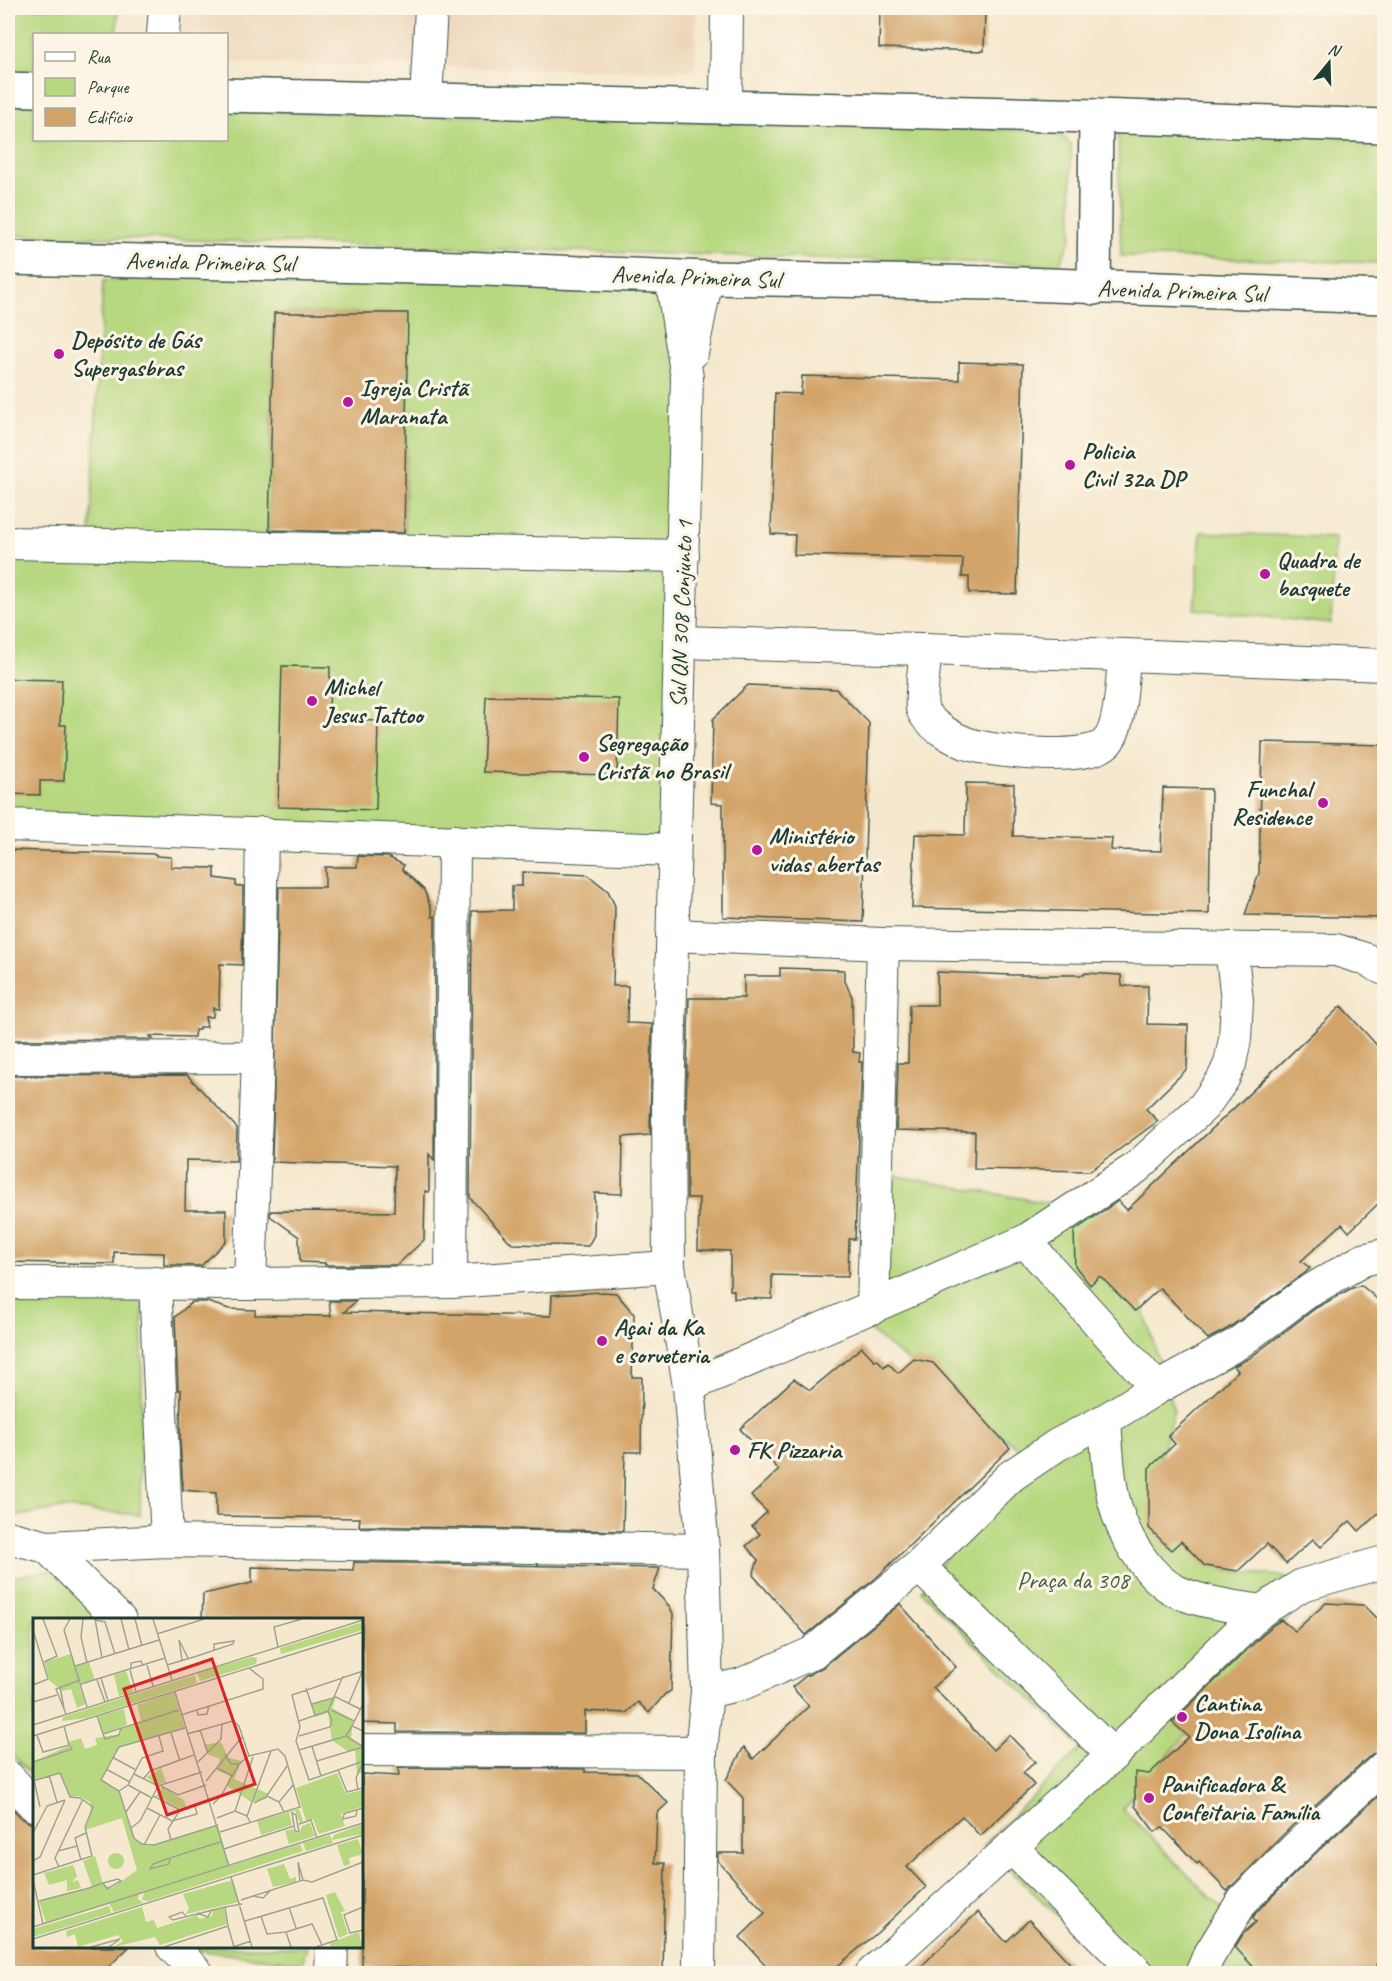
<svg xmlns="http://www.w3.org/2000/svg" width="1392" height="1981" font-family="Caveat,sans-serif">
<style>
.built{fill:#edd7bb}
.green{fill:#b7d880;stroke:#6b8a5a;stroke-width:1.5;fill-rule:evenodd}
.building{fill:#d3a469}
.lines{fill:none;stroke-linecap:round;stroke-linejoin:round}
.minor-casing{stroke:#3f574b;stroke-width:34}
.major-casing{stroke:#3f574b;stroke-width:36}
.minor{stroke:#fff;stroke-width:32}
.major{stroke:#fff;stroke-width:33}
.poi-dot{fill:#b5179e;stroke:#fcf5e5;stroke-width:2}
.labels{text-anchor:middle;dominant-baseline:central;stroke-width:6;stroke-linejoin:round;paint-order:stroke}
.street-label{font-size:24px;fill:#1f3d34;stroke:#fcf5e5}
.poi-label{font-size:24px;font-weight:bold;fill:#1f3d34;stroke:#fcf5e5;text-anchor:start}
.park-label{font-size:24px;fill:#3d5c43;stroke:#fcf5e5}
.inset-road{fill:none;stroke:#9fa490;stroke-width:1.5}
.view{fill:#d62828;fill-opacity:0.15;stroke:#d62828;stroke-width:3}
.inset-edge{fill:none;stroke:#1f3d34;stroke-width:3}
</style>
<rect width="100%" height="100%" fill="#fcf5e5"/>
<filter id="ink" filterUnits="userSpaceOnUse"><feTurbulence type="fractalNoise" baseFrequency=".0167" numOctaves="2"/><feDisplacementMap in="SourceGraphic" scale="12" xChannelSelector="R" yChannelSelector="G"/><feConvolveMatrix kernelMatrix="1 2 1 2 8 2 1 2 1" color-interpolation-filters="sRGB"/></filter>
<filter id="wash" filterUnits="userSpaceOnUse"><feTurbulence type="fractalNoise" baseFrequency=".008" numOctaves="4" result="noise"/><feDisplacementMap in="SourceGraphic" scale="24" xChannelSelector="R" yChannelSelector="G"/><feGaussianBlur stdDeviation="1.35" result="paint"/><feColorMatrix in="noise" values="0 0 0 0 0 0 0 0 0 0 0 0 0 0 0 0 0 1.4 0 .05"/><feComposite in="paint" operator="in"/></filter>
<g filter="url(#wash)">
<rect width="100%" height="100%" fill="#f5e8ce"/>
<polygon class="built" points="176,8 696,8 695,71 227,63 226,34 176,34"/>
<g class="green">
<polygon points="8,8 118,8 117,34 34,34 34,71 8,71"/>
<polygon points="8,104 34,105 34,140 226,140 227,110 1055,131 1071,144 1072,237 1059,265 8,235"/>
<polygon points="1118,128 1384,138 1384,263 1121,256"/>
<path d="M282 264 693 275 670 844 8 825V544L90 536 103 281ZM274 313H408L404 550 268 547Z"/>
<polygon points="1201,532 1335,538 1331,624 1194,609"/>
<polygon points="868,1171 1115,1215 1174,1411 1151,1487 1183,1541 1228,1571 1282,1576 1313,1589 1122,1808 1249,1936 1293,1973 1117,1973 984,1845 1081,1748 921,1591 1025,1454 860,1323"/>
<polygon points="8,1293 143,1297 140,1515 61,1508 8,1518"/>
<polygon points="55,1569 108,1619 34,1620 34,1779 8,1750 8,1578"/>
<polygon points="190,1947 307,1947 302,1963 194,1950"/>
</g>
<g id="blocks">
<g class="building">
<polygon points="880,8 985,8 984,51 879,48"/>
<polygon points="274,313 408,313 404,533 269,530"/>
<polygon points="959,362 1023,364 1017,594 969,593 969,577 962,577 963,559 794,555 795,535 771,534 775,393 801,394 802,376 959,380"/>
<polygon points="282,666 330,667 329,719 378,721 376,810 278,807"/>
<polygon points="8,679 62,680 60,725 66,725 64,781 40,781 40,795 8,794"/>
<polygon points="748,685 836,689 869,723 863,922 723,917 723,804 711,803 713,719"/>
<polygon points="486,696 619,699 617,775 483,772"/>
<polygon points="1262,742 1384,745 1384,918 1245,915 1259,873"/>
<polygon points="966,783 1014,784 1013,836 1112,838 1111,850 1161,851 1163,788 1211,789 1209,914 912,908 915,834 965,835"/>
<polygon points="8,850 156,854 156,856 171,857 171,867 215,868 215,878 236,881 236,886 243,886 242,965 220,964 219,1009 213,1008 213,1017 205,1017 207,1027 199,1027 199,1030 195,1030 194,1037 150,1036 153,1039 8,1040"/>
<polygon points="358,856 388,857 404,865 402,869 424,890 432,911 432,917 435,916 434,1160 429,1154 429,1192 425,1191 424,1240 397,1265 325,1265 325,1263 300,1262 299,1237 270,1216 271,1211 394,1212 395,1166 272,1162 279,887 325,887 325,867 357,867"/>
<polygon points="522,872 588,875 608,891 615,906 613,986 628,986 627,1023 652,1024 650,1135 623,1137 622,1194 595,1193 594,1235 588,1246 512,1244 470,1198 472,911 512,910 512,886 522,886"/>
<polygon points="780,968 844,970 844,979 852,997 853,1052 860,1053 859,1062 862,1062 855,1239 849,1239 848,1277 772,1275 772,1299 734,1298 734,1290 730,1290 730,1251 698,1250 699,1198 687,1198 686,1103 689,998 744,998 744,976 780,976"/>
<polygon points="937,972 1012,975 1084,975 1085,973 1121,975 1122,986 1148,986 1147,1024 1188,1025 1187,1069 1146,1109 1158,1121 1090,1171 974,1169 975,1132 896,1130 898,1063 908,1063 909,1005 937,1005"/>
<polygon points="1341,1006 1384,1053 1384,1198 1349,1232 1342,1224 1301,1261 1310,1268 1305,1273 1227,1329 1208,1339 1160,1288 1135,1311 1100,1276 1090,1285 1075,1266 1074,1231 1118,1201 1127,1210"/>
<polygon points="187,1075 237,1128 236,1161 186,1160 185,1210 226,1210 226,1241 201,1266 164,1265 164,1253 114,1252 114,1264 8,1262 8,1076"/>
<polygon points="1361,1285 1384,1305 1384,1508 1359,1531 1350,1521 1321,1547 1313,1539 1286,1564 1267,1544 1238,1571 1205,1566 1181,1541 1171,1550 1149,1528 1149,1468 1175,1444 1168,1436 1238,1371 1234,1366 1248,1359 1316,1308 1350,1289"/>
<polygon points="603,1292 616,1293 634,1314 632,1377 642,1377 641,1452 625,1452 623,1531 359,1526 360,1518 216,1516 216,1493 183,1490 180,1442 181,1390 178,1390 175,1317 192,1302 207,1302 229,1309 255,1310 255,1315 331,1316 329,1301 356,1301 344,1312 551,1316 552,1295"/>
<polygon points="862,1347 875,1361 877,1359 884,1367 888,1363 898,1373 914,1359 933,1363 1010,1448 876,1578 806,1635 753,1575 758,1560 746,1546 760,1534 752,1526 767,1512 751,1496 779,1470 740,1429 794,1379 810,1390"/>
<polygon points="354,1562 660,1568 653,1589 670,1607 673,1614 671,1691 665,1694 649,1713 638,1702 626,1713 585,1711 585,1733 397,1732 397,1724 362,1723 362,1620 202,1620 203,1594 252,1583 252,1567 353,1570"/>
<polygon points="1326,1603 1364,1605 1384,1625 1384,1750 1372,1754 1294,1824 1227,1891 1199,1862 1197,1864 1162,1827 1155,1832 1135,1806 1135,1772 1149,1774 1189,1737 1172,1722 1273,1625 1281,1620 1295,1631"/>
<polygon points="900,1604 956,1667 933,1687 993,1750 1009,1735 1035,1762 1023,1773 1034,1785 980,1836 962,1816 907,1867 926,1887 877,1933 828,1974 774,1974 740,1937 765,1913 718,1861 718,1853 743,1853 743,1798 726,1780 744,1747 753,1759 809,1706 792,1687 806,1676 823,1667"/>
<polygon points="398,1768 585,1769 585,1772 637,1773 668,1803 657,1813 655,1863 665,1863 663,1974 429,1974 429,1968 362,1967 362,1774 399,1776"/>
<polygon points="1384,1791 1384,1957 1368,1974 1260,1974 1235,1947 1243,1934 1256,1922 1253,1918 1257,1911 1319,1850"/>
<polygon points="8,1803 21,1818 34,1825 34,1947 129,1947 101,1974 8,1974"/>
<polygon points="978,1912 1006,1942 1029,1920 1080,1974 913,1974"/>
</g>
</g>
</g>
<g filter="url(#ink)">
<use href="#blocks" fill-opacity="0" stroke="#3f574b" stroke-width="1.5"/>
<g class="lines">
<defs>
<g id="minor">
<polyline points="163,34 165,8"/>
<polyline points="426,100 431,8"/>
<polyline points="726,106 727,8"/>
<polyline points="671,276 687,378 668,1103 669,1267 689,1386 703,1550 707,1692 701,1752 699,1974"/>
<polyline points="692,353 707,278"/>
<polyline points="8,543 683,556"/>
<polyline points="681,642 1124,655 1384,665"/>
<path d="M926 649C925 660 920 699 922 708 926 724 957 741 972 745 998 752 1086 762 1106 743 1122 727 1122 677 1124 655"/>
<polyline points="8,825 673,850"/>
<polyline points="672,935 883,944 1336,950 1365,959 1384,969"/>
<polyline points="8,1058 258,1057 262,833"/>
<polyline points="1025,1241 1157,1388"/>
<polyline points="451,1282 454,841"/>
<polyline points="8,1283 250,1284 451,1282 669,1267"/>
<polyline points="155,1283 167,1541"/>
<polyline points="250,1284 258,1057"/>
<polyline points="873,1308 883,944"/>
<polyline points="689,1386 1025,1241 1136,1168 1204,1106 1223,1079 1230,1064 1235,1039 1237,1000 1231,948"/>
<path d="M1105 1420C1109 1474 1108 1514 1142 1560 1151 1572 1162 1584 1176 1591 1202 1603 1233 1606 1261 1611"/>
<polyline points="8,1537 47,1547 167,1541 703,1550"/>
<polyline points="47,1547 120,1620"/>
<polyline points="919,1566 1113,1755"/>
<polyline points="707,1692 742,1684 812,1653 919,1566 1011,1476 1057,1445 1105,1420 1157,1388 1237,1344 1306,1293 1363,1260 1384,1255"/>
<polyline points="362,1750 701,1752"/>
<polyline points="8,1777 34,1805"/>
<polyline points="1011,1847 1139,1974"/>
<polyline points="172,1946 198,1974"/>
<polyline points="331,1974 332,1946"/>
<polyline points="871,1974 1113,1755 1261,1611 1302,1585 1384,1562"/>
<polyline points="1201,1974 1208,1957 1243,1900 1307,1837 1384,1767"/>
</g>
<g id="major">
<polyline points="8,89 34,90"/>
<polyline points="226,95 1096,116 1384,126"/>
<polyline points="8,258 459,268 707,278 993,283 1384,297"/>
<polyline points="1094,288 1096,116"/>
</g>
</defs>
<use href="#minor" class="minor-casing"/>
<use href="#major" class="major-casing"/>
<use href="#minor" class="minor"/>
<use href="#major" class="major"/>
</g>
</g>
<g class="poi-dot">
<circle cx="59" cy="354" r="6"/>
<circle cx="348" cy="402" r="6"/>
<circle cx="1070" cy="465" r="6"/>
<circle cx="1265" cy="574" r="6"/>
<circle cx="312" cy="701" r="6"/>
<circle cx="584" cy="757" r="6"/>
<circle cx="1323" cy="803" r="6"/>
<circle cx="757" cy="850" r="6"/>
<circle cx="602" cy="1341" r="6"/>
<circle cx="735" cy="1450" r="6"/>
<circle cx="1182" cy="1717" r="6"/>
<circle cx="1149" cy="1798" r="6"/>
</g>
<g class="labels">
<g class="street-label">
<text transform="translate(210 262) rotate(1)">Avenida Primeira Sul</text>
<text transform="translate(696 277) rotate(2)">Avenida Primeira Sul</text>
<text transform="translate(1182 291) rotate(2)">Avenida Primeira Sul</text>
<text transform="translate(681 614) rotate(-88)">Sul QN 308 Conjunto 1</text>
</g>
<g class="poi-label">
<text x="71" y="340">Depósito de Gás<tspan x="71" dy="28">Supergasbras</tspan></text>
<text x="360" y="388">Igreja Cristã<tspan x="360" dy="28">Maranata</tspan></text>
<text x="1082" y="451">Policia<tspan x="1082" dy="28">Civil 32a DP</tspan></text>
<text x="1277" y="560">Quadra de<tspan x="1277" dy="28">basquete</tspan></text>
<text x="324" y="687">Michel<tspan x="324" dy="28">Jesus Tattoo</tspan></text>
<text x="596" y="743">Segregação<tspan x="596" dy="28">Cristã no Brasil</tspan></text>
<text x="1311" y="789" text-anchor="end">Funchal<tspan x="1311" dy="28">Residence</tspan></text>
<text x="769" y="836">Ministério<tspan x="769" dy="28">vidas abertas</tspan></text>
<text x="614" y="1327">Açai da Ka<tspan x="614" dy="28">e sorveteria</tspan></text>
<text x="747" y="1450">FK Pizzaria</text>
<text x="1194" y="1703">Cantina<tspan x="1194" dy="28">Dona Isolina</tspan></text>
<text x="1161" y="1784">Panificadora &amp;<tspan x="1161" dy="28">Confeitaria Família</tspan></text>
</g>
<g class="park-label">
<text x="1073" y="1580">Praça da 308</text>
</g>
</g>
<g transform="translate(33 1618)">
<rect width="330" height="330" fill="#f5e8ce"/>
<path d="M330 4V12L248 36 247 30ZM38 36 42 48 56 44 62 62 46 65 52 86 44 90 38 71 29 73 16 62 11 44ZM219 39 224 40 223 46 167 63 164 55ZM93 53 100 74 86 78 81 57ZM162 57 164 65 53 100 29 103 30 99ZM141 74 152 110 86 129 68 161 86 173 101 220 115 228 185 207 196 248 267 226 270 233 116 283 109 282 111 275 106 276 105 281 110 285 81 294 76 285 13 305 6 283 59 269 50 243 62 238 70 266 79 270 104 252 89 200 52 212 58 194 57 184 45 178 37 179 27 155 0 163V144L35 128 37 132 35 124 48 120 52 131 64 127 62 120 88 116 87 111 108 104 104 87ZM303 79 299 90 320 102 318 121 330 129V154L324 156 322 132 314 133 299 122 295 95 282 99 278 86ZM91 91 94 107 70 116 65 98ZM188 124 196 140 209 143 201 161 236 176 233 181 218 184 193 167 197 158 184 152 187 141 174 136 171 127ZM128 150 133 164 124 167 113 159ZM304 155 313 176 330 172V188L308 196 312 208 286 216 280 201 273 203 263 170ZM129 169 151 182 153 189 146 190 123 178ZM266 191 270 203 267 205 262 193 256 195 259 207 228 217 224 203ZM277 205 282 218 256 226 252 213 259 211 266 216 269 208ZM330 206V216L299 222 301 217ZM297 217 300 225 273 233 270 225ZM325 221 330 236 316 240 317 246 311 248 304 227ZM75 243a8 8 0 1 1 16 0a8 8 0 1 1-16 0ZM251 246 257 261 263 259V264L240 269 234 251ZM40 247 44 258 39 264 45 262 48 270 34 273V262L16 267 11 255ZM200 262 206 284 153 296 156 290 150 276ZM302 274 312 293 308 294 315 316 306 320 293 277ZM76 288 78 295 0 319V311ZM109 289 113 304 121 302 124 310 164 297 166 301 179 298 180 292 191 290 194 306 127 327 122 319 81 329 90 323 85 317 45 329 42 316 34 319 33 313ZM326 314 329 329H298L297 325Z" fill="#b7d880"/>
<path class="inset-road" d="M10 1 24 38 11 44M37 1 31 12 54 89M50 1 48 19 54 45M62 1 69 40M88 1 96 32M102 1 109 28M120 1 139 62M62 2 72 4 82 36M0 12 15 61 0 67M124 16 171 1M245 29 241 9 269 1M149 42 146 22 155 40M114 47 120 68M134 47 164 38 200 26 201 23 181 26V32M42 48 126 22M98 51V45L108 43 110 48M97 52 103 74M330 53 259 77 267 109 263 123 276 162 305 152 314 174 330 170M68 60 75 83M64 62 72 84M48 66 132 40M27 69 31 90M273 70 282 97M142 74 196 248M0 84 24 77M316 85 329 54M279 86 303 79 327 91M330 86 319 108 330 113M164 92 165 97 174 96 176 88M298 92 321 103M295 93 310 58M33 96 23 71 47 62M148 97 230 71V61L216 50M64 98 70 116M0 107 330 2M31 108 36 127M152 110 86 129 68 162 86 173 101 220 108 226 121 227 185 207M167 112 175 135M138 115 147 143M70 116 146 92M70 116 72 121 86 117 88 111M154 116 200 103 206 108 216 138 245 131 252 138 267 189 187 214M0 118 330 14M266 118 297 109 299 102 295 93 266 103M313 118 329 128M279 128 288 158M266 132 313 118 319 108M192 137 198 146H206M79 139 103 152M284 143 330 129M0 144 39 131 36 127 10 134 4 117M165 144 188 121 189 105M183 150 200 158M73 151 97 164M305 152 328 144M101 156 125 168 169 154M16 157 24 184M110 161 117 153 161 137M1 162 7 189M0 163 27 155 37 179 47 180 60 189 52 209 59 238 0 257M173 163 209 119M95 167 119 180M125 168 120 178 147 192 179 182M128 168 145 177 173 167M325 172 323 160 330 144M86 173 95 167 109 140 130 133 126 118M234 178 246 184 251 194M246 184 260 167M221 185 233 179 254 148M180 186 188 178 206 146 216 138M114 190 139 203 164 196 162 188M324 192 323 198 310 201 311 196 313 195 330 190M202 193 220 139M93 194 107 174M259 195 263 197 266 214 262 213ZM184 200 202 193 214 198M217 204 214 198 238 133M266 206 278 202 284 220M98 210 107 203 120 178M0 215 14 188 32 182M138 222 135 211 147 192M111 227 127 197M191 231 261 208M25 233 44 228M137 240 136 246 117 251 120 246 137 240 168 230 188 224M48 242 42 220 53 215M0 243 7 239 32 182M26 249 22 240 50 181M198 259 219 329M0 262 10 306M267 263 265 244 270 262M220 278 230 280 237 273M208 282 270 262 279 264 330 244M6 283 56 270 70 265 85 261 88 263 74 271 70 265M256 289 263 310M330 289 311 297 317 315 330 312M164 295 175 299 179 291M153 298 149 294 136 299 140 302 192 289M228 298 234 316 253 314 258 329M212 303 290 280 304 322 283 329M195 308 201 329M0 309 330 205M253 314 279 306 289 327M0 321 330 217M58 329 87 321 76 329M131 329 195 308 192 289 209 286M200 329 218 323"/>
<path class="view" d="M179 41 222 166 134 197 91 71Z"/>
<rect width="330" height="330" class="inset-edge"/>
</g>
<rect width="1392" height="1981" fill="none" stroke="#fcf5e5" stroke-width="30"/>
<rect x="33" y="33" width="195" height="108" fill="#fcf5e5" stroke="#a4ab9e" stroke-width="1.5"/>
<rect x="45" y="52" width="30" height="9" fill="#ffffff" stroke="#a4ab9e" stroke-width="1.5"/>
<text x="87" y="63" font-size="18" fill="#1f3d34">Rua</text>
<rect x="45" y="78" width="30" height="18" fill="#b7d880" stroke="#a4ab9e" stroke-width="1.5"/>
<text x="87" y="93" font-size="18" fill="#1f3d34">Parque</text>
<rect x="45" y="108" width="30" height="18" fill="#d3a469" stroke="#a4ab9e" stroke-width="1.5"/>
<text x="87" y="123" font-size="18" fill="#1f3d34">Edifício</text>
<g transform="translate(1329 63) rotate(19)" stroke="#fcf5e5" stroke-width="4.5" paint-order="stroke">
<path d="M0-4.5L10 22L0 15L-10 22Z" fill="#1f3d34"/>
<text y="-9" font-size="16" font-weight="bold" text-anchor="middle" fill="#1f3d34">N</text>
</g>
</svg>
